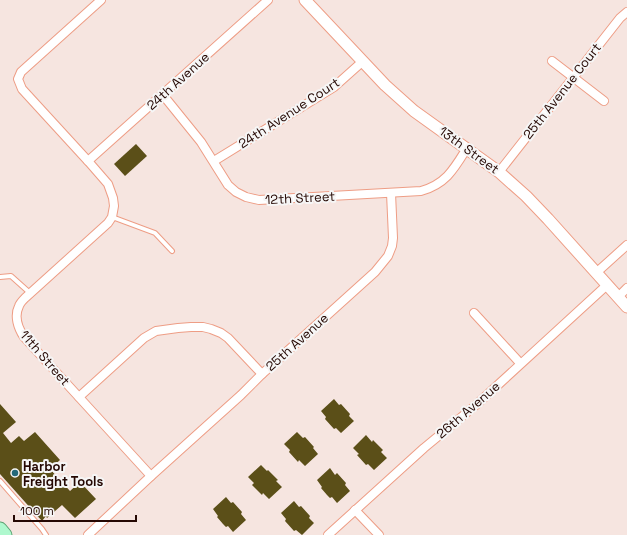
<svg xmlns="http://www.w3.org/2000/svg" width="627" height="535" font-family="'Space Grotesk',sans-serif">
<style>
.building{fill:#5b4f18}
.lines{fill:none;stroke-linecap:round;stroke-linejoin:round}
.lane-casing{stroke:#ee9d85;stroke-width:6}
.street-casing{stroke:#ee9d85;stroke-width:10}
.secondary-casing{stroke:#ee9d85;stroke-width:13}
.primary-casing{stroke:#5ca172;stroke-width:15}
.lane{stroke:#fff;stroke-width:4}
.street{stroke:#fff;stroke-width:8}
.secondary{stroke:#fff;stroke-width:11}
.primary{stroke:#aff8ce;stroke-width:13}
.poi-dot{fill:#246979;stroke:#f6f6f6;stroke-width:1.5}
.labels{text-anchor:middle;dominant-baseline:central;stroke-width:4;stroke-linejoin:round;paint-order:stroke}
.street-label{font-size:13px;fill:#250803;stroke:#f6f6f6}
.poi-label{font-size:13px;font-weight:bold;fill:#250803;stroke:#f6f6f6;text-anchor:start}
</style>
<rect width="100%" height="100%" fill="#f6e5e0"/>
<g class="building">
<polygon points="136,144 147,156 125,176 114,164"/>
<polygon points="334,399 339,405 341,404 350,414 349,416 354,421 341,433 336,428 334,429 325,419 326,417 321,411"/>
<polygon points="0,404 16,422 3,433 11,443 19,436 24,441 35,432 60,460 50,469 70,491 80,482 96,499 75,518 62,505 47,518 46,516 42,521 0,474"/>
<polygon points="297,432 303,438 305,437 314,447 313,448 318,454 305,466 299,460 298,462 289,452 290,450 284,444"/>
<polygon points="366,435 372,442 373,440 383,450 381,452 387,458 374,470 368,464 366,465 357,455 359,454 353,448"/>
<polygon points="261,465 267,471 268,470 278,480 276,481 282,487 269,499 263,493 262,495 252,485 254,483 248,477"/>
<polygon points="330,468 335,475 337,473 346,483 345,485 350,491 337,503 332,497 330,498 327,495 321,488 322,487 317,480"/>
<polygon points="226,497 231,503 233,502 242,512 241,514 246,520 233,532 228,526 226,527 223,524 217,517 218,516 213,509"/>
<polygon points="294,501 299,507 301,506 310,516 309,518 314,523 302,535 296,530 294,531 285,521 286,519 281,513"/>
</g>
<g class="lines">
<defs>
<g id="lane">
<polyline points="112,217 155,233 172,251"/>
<polyline points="0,277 11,276 30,293"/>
<polyline points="0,481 42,529 46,535"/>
</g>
<g id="street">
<path d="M101 0 21 72 18 79 22 89 88 161 108 184 113 198 114 206 112 217 108 223 25 298C23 300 20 303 19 306 14 316 18 328 24 337L151 476"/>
<polyline points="552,61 604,101"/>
<path d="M163 95 201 142 228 185 236 192 246 197 259 200 421 191C446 184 454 169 467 148"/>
<polyline points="88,161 268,0"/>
<polyline points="214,161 334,87 362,62"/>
<polyline points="499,172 620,18 627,12"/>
<polyline points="596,273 627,245"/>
<polyline points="618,297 627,288"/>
<polyline points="474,313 520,363"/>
<polyline points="79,397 144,338 156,331 178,328 191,327 203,327 211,329 221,333 228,338 262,374"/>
<polyline points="355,510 379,535"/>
<polyline points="88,535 151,476 241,395 262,374 375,272 388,256 392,246 393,238 391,193"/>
<polyline points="328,535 424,448 476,405 607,285"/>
</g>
<polyline id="secondary" points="305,0 385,85 414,111 499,172 526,196 548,219 627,307"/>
<polyline id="primary" points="0,529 5,535"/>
</defs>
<use href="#lane" class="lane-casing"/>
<use href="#street" class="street-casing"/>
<use href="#secondary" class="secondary-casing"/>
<use href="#primary" class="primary-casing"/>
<use href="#lane" class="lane"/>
<use href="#street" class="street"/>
<use href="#secondary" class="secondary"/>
<use href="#primary" class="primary"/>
</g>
<circle class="poi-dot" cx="15" cy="473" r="4"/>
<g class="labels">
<g class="street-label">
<text transform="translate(178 81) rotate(-42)">24th Avenue</text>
<text transform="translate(562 91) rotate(-52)">25th Avenue Court</text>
<text transform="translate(289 113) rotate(-33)">24th Avenue Court</text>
<text transform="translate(469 150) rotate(36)">13th Street</text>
<text transform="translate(300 198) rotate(-3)">12th Street</text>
<text transform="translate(297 342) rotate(-42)">25th Avenue</text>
<text transform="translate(45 358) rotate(49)">11th Street</text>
<text transform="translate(468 410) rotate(-41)">26th Avenue</text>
</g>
<g class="poi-label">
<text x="23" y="466">Harbor<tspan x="23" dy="15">Freight Tools</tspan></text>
</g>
</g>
<path d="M14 515v6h122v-6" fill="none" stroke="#250803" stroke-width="2"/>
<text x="20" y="515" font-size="12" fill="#250803" stroke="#f6f6f6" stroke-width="3" paint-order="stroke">100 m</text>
</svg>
